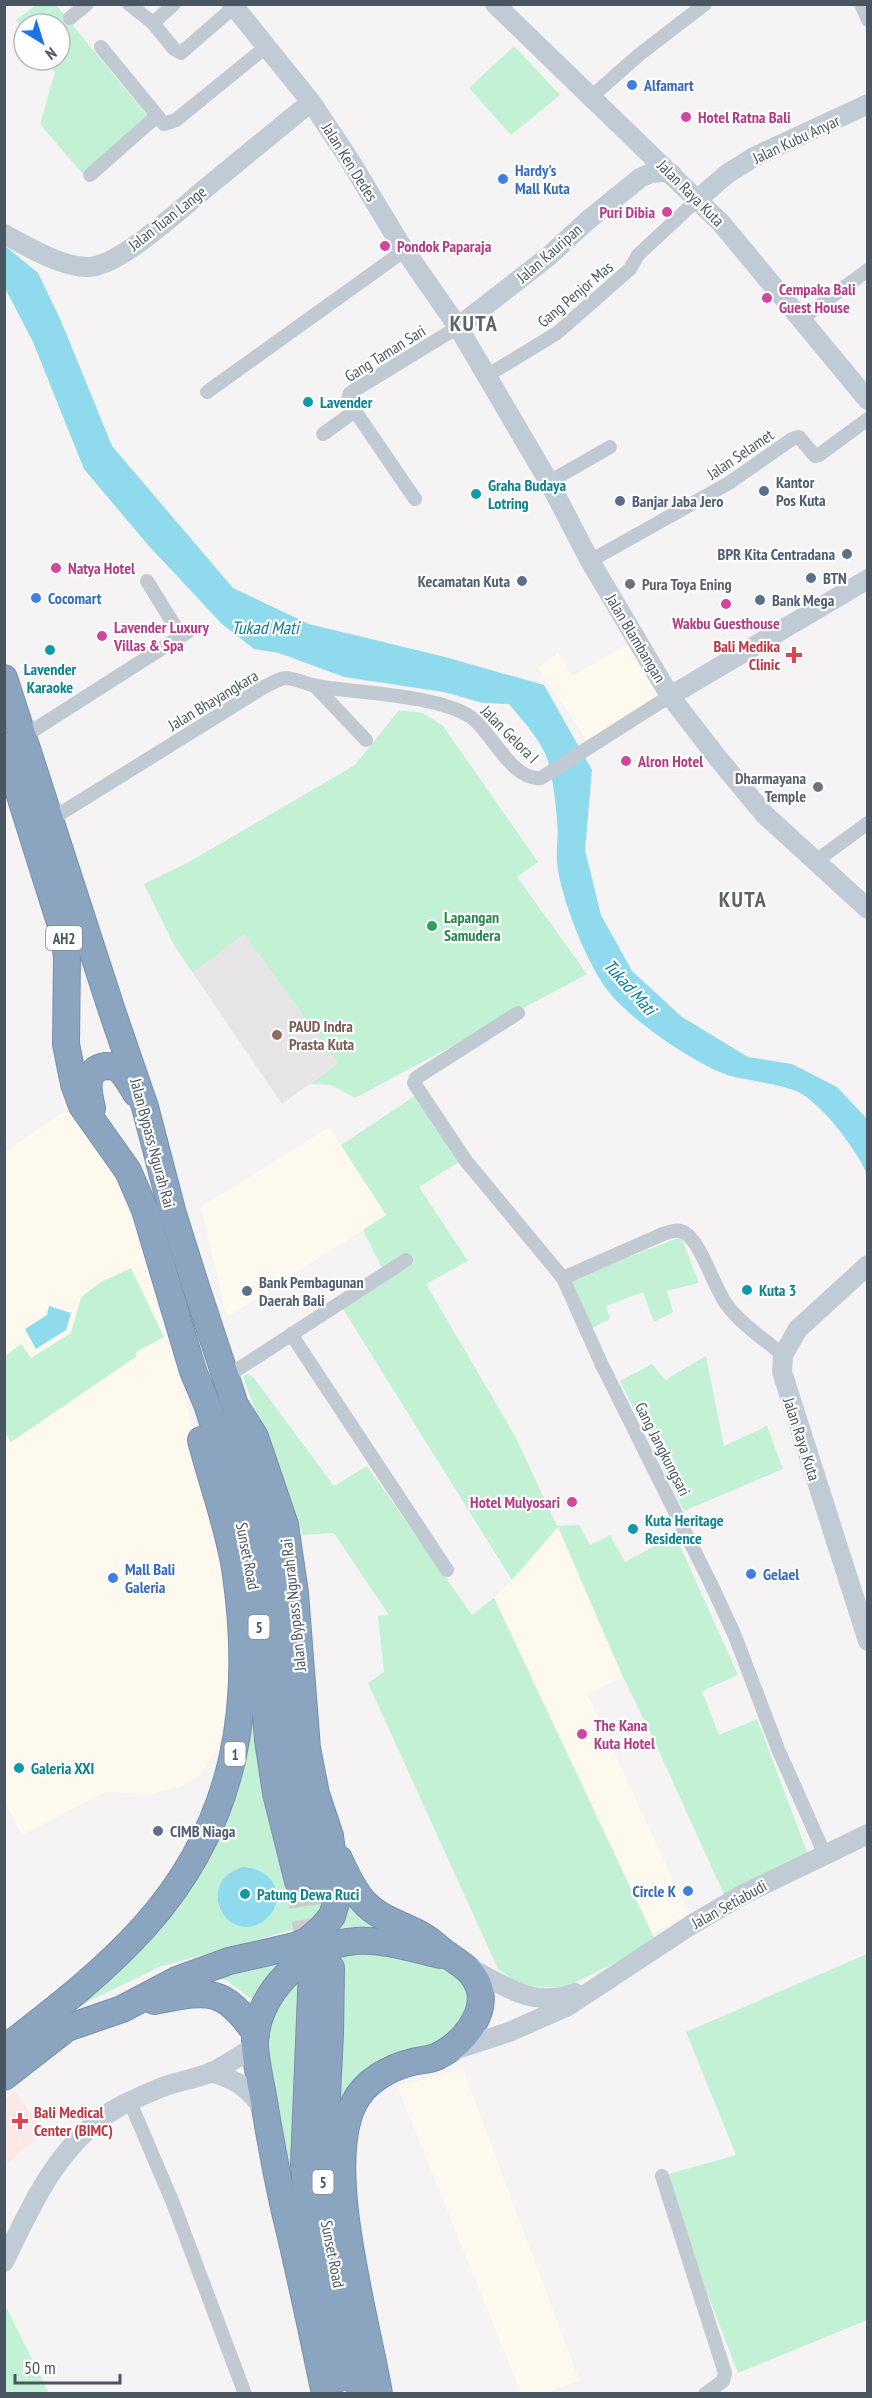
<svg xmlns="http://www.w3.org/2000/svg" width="872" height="2398" font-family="'PT Sans Narrow',sans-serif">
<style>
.commercial{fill:#fdf9ef}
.education{fill:#e6e4e5}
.medical{fill:#fce8e6}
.green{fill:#c3f1d5;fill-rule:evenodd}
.water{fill:#90daee}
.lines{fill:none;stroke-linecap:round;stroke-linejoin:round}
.highway-tunnel{stroke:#caccce;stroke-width:26;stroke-dasharray:26 13;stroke-linecap:butt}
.highway-casing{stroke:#7690ad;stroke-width:28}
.street{stroke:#c1cad2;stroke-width:14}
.secondary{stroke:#c1cbd6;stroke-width:20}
.highway{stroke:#8ba5c1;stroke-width:26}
.shop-dot{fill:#3f7fe0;stroke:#fff;stroke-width:2}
.hotel-dot{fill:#d1479c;stroke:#fff;stroke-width:2}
.culture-dot{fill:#0f9aa8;stroke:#fff;stroke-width:2}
.service-dot{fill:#5c6f8a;stroke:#fff;stroke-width:2}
.worship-dot{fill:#6b7280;stroke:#fff;stroke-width:2}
.health-dot{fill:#e0444e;stroke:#fff;stroke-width:2}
.leisure-dot{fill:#2e9e5b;stroke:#fff;stroke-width:2}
.education-dot{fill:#8d6e63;stroke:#fff;stroke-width:2}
.labels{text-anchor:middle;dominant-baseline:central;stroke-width:4.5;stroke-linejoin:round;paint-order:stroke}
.shield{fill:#fff;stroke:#808990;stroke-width:1.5}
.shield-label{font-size:15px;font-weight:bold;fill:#4a5661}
.shop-label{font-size:16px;font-weight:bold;fill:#366cbe;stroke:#fff;text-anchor:start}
.hotel-label{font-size:16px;font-weight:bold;fill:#b23c85;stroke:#fff;text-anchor:start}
.street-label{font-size:16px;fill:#4a5661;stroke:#fff}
.culture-label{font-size:16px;font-weight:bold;fill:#0d838f;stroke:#fff;text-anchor:start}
.service-label{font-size:16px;font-weight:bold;fill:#4e5e75;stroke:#fff;text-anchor:start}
.worship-label{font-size:16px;font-weight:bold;fill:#5b616d;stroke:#fff;text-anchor:start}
.health-label{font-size:16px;font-weight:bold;fill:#be3a42;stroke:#fff;text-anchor:end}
.leisure-label{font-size:16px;font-weight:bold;fill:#27864d;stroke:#fff;text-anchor:start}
.education-label{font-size:16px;font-weight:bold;fill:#785e54;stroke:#fff;text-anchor:start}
.water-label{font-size:18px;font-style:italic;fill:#0c7c9b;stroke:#fff}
.district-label{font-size:22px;font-weight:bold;letter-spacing:1.5px;fill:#5f6368;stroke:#fff}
</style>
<rect width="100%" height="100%" fill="#f5f3f3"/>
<g class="commercial">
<polygon points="628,644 659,695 587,741 538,668 558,653 572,676"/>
<polygon points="70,1107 122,1188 184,1390 237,1649 228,1724 215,1753 199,1776 182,1787 149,1794 106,1792 22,1835 5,1802 5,1152"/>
<polygon points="329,1127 386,1215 227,1317 201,1207"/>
<polygon points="557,1526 623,1677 587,1694 689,1914 652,1933 494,1598 518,1573"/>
<polygon points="463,2069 579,2380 548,2393 521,2393 397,2086"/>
</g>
<polygon class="education" points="244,934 338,1063 282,1104 193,973"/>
<polygon class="medical" points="14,2091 44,2132 5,2165 5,2099"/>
<g class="green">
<polygon points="36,5 56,5 149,118 82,173 40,124 55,72 46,60 60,60 60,24 24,24 24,31 16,20"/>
<polygon points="514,46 560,95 511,135 469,88"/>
<polygon points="399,710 423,713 443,726 538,862 517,877 587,974 355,1098 331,1085 310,1084 338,1063 244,934 193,973 175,947 144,884 187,863 355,765"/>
<polygon points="416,1095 459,1162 419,1187 468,1261 426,1284 515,1436 557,1526 579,1525 590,1545 610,1535 625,1562 675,1535 738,1675 702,1691 719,1735 757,1719 809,1857 725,1897 654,1740 623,1677 558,1527 512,1580 338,1301 384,1272 363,1230 386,1215 341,1145"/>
<polygon points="681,1237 699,1283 667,1291 673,1312 654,1322 643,1292 606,1306 610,1319 590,1329 568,1280"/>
<polygon points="131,1268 164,1337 136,1352 137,1356 11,1442 5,1433 5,1356 21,1344 31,1358 71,1333 81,1297 101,1282"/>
<polygon points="706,1356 724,1446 767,1426 783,1469 684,1511 620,1381 652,1364 665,1380"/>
<polygon points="248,1374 254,1378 334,1486 367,1466 472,1615 494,1598 656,1942 564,1988 530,1986 513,1980 498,1969 368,1683 384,1672 378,1616 389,1615 334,1533 303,1535 245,1383 243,1377"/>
<path d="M254 1701 330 1880 331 1889 317 1918 303 1927 159 1967 77 2007 192 1883 224 1824 236 1792ZM243 1867C295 1869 279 1940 236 1923 226 1919 222 1915 218 1904Z"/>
<path d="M347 1903 365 1916 399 1933C361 1927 351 1924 316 1939Z"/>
<polygon points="337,1948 427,1955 470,1980 472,2009 454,2038 390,2058 300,2232 264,2051 280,1991"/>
<polygon points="287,1954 256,1996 251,1999 226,1980 209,1976"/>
<polygon points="867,1954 867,2320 738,2373 662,2176 736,2155 686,2032"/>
<polygon points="6,2307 49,2393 5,2393"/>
</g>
<g class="water">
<path d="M4 245 38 273 61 321 112 446 233 588 309 624 445 657 544 685 592 770 585 850 601 915 632 971 682 1017 748 1057 792 1064 837 1087 867 1119V1174C856 1149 825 1108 802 1094 787 1085 750 1081 731 1076 697 1066 636 1023 612 996 588 968 561 899 557 863 556 849 559 836 557 822 556 803 553 782 549 764 543 742 523 721 509 704L483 703 444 692 344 677 279 653 254 649 222 624 148 545 84 469 33 342 5 288Z"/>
<polygon points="49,1306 71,1313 66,1330 36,1349 25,1329 47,1315"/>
<path d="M243 1867C263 1868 280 1881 276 1903 274 1912 268 1919 259 1924 222 1941 196 1881 243 1867Z"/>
</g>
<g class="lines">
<g class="highway-tunnel">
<polyline points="319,1878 329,1934"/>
<polyline points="298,1881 311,1957"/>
</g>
<defs>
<g id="highway">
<polyline points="4,678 113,1014 145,1107 173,1214 196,1287 235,1405 255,1437 285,1525 295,1593 307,1748 316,1794 330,1836 337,1888 336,1903 332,1916 321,1929 307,1941 295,1946 229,1961 177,1980 122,2009 67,2028 4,2077"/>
<polyline points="4,745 64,935 67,957 66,1044 74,1084 82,1106 128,1171 145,1210 193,1371 207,1404 229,1473 245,1532 258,1616 268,1740 276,1793 298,1881"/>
<path d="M92 1108C88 1092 83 1069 106 1066 111 1066 115 1066 119 1069 126 1075 131 1085 136 1093"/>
<path d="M236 1414C240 1466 264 1513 271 1564 280 1622 279 1679 286 1736 292 1784 306 1832 319 1878"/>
<path d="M339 1859C346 1874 353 1890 364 1902 379 1919 404 1925 423 1936 432 1941 439 1949 448 1955 461 1965 473 1970 479 1987 488 2015 461 2045 438 2056 430 2060 420 2060 412 2062 389 2068 365 2081 354 2103 321 2168 367 2320 379 2394"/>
<polyline points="331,1968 330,2034 323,2178 328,2229 361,2394"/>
<path d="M312 1969 304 2164C308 2236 325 2308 340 2378"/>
<path d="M154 2001C207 1991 223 1985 256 2034"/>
<path d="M4 2049C53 2011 104 1972 145 1926 238 1822 255 1702 235 1568 228 1525 212 1483 201 1440"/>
<path d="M325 2394C313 2336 301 2278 287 2220 277 2179 270 2138 263 2096 260 2080 256 2062 255 2046 254 1994 306 1944 356 1941 384 1939 414 1949 441 1955"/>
</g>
</defs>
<use href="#highway" class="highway-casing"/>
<g class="street">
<polyline points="129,4 153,23 174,49 181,53 234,7"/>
<polyline points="861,4 868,20"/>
<polyline points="70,18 87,4"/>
<polyline points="153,23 174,4"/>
<polyline points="101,47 164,124 176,120 267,46"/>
<polyline points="590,98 640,54 705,4"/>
<polyline points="90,175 157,116"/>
<polyline points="801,319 868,270"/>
<polyline points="488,375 557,333 630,269 638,255 698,199"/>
<polyline points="207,392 405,250"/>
<polyline points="355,411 415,499"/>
<polyline points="323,434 355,411 348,400 350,393 458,327"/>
<polyline points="549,482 610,447"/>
<polyline points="590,561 729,483 792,439 799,437 815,456 819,455 868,419"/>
<polyline points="147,581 181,636"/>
<polyline points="314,685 366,740"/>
<polyline points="23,737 189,631"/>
<path d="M50 820 264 687C271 684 278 679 285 678 295 678 306 684 316 686 356 693 441 695 472 718 493 734 512 781 541 778L670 696"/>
<polyline points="816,861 868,823"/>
<polyline points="518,1013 416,1078 414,1083 466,1161 563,1278 601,1363 712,1586 735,1636 778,1749 825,1855"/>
<path d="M563 1278 663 1234C670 1232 678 1228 685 1233 703 1245 713 1287 727 1305 742 1325 764 1339 783 1355"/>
<polyline points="291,1334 447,1570"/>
<polyline points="226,1377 406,1260"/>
<polyline points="130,2102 173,2203 245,2394"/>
<polyline points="662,2176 725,2373 723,2381 705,2394"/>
</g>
<g class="secondary">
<polyline points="232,4 311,102 349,159 399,242 458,327 549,482 590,561 670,696 717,757 765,815 868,909"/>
<polyline points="495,4 721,223 868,400"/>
<polyline points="698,199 727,174 754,157 868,104"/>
<path d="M4 234C26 246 63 268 89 267 121 266 186 204 212 183 245 156 278 129 311 102"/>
<polyline points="458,327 549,256 587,221 640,178 651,173 664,172 672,174"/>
<polyline points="670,696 868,579"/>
<polyline points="868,1265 798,1329 783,1355 782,1372 868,1641"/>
<path d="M466 1966C504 1985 532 2009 575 1993"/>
<polyline points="451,2051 509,2032 568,2006 691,1925 744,1894 868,1834"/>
<path d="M211 2072C239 2081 247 2087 265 2110"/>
<path d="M4 2262C29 2210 53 2156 99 2120 117 2106 139 2097 160 2088 177 2081 196 2079 212 2072 227 2065 241 2055 255 2046"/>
</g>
<use href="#highway" class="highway"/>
</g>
<g class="shop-dot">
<circle cx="632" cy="85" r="6"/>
<circle cx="503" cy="179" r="6"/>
<circle cx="36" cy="598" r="6"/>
<circle cx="751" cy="1574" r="6"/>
<circle cx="113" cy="1578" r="6"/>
<circle cx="688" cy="1891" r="6"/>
</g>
<g class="hotel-dot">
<circle cx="686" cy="117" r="6"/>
<circle cx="667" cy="212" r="6"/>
<circle cx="385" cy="246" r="6"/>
<circle cx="767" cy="298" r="6"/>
<circle cx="56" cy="568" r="6"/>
<circle cx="726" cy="604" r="6"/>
<circle cx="102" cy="636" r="6"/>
<circle cx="626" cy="761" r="6"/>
<circle cx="572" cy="1502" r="6"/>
<circle cx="582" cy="1734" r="6"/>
</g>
<g class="culture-dot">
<circle cx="308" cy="402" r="6"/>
<circle cx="476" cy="494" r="6"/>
<circle cx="50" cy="650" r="6"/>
<circle cx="747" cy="1290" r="6"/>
<circle cx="633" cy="1529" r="6"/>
<circle cx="19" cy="1768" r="6"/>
<circle cx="245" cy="1894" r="6"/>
</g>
<g class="service-dot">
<circle cx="764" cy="491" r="6"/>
<circle cx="620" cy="501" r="6"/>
<circle cx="847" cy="554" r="6"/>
<circle cx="811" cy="578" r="6"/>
<circle cx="522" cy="581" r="6"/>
<circle cx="760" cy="600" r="6"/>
<circle cx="247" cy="1291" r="6"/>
<circle cx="158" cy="1831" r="6"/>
</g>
<g class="worship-dot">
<circle cx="630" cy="584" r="6"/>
<circle cx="818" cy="787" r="6"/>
</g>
<g class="health-dot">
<path d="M791 646h6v6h6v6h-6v6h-6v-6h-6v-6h6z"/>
<path d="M17 2112h6v6h6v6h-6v6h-6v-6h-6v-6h6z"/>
</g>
<circle class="leisure-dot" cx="432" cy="926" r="6"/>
<circle class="education-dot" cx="277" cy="1035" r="6"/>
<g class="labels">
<g class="shield">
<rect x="46" y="926" width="36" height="24" rx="4.5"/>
<rect x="248.5" y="1615" width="21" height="24" rx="4.5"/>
<rect x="224.5" y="1742" width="21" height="24" rx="4.5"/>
<rect x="312.5" y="2170" width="21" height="24" rx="4.5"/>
</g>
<g class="shield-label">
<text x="64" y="938">AH2</text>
<text x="259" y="1627">5</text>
<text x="235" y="1754">1</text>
<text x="323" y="2182">5</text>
</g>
<g class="shop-label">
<text x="644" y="85">Alfamart</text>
<text x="515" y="170">Hardy's<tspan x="515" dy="18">Mall Kuta</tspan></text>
<text x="48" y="598">Cocomart</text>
<text x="125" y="1569">Mall Bali<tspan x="125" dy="18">Galeria</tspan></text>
<text x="763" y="1574">Gelael</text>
<text x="676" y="1891" text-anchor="end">Circle K</text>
</g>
<g class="hotel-label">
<text x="698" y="117">Hotel Ratna Bali</text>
<text x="655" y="212" text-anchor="end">Puri Dibia</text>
<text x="397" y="246">Pondok Paparaja</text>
<text x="779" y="289">Cempaka Bali<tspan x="779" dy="18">Guest House</tspan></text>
<text x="68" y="568">Natya Hotel</text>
<text x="726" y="623" text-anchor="middle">Wakbu Guesthouse</text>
<text x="114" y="627">Lavender Luxury<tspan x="114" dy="18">Villas &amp; Spa</tspan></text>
<text x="638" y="761">Alron Hotel</text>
<text x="560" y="1502" text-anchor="end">Hotel Mulyosari</text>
<text x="594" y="1725">The Kana<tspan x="594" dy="18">Kuta Hotel</tspan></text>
</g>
<g class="street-label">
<text transform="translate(796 139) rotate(-25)">Jalan Kubu Anyar</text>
<text transform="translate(350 162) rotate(58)">Jalan Ken Dedes</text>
<text transform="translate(691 193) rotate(45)">Jalan Raya Kuta</text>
<text transform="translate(167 218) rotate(-38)">Jalan Tuan Lange</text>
<text transform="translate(549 253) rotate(-41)">Jalan Kauripan</text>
<text transform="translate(575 294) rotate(-40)">Gang Penjor Mas</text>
<text transform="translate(385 353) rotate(-32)">Gang Taman Sari</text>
<text transform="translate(740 454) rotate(-34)">Jalan Selamet</text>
<text transform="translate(636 638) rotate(59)">Jalan Blambangan</text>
<text transform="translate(213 700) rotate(-31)">Jalan Bhayangkara</text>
<text transform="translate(510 734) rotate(45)">Jalan Gelora I</text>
<text transform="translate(153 1143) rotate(75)">Jalan Bypass Ngurah Rai</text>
<text transform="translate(802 1439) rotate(72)">Jalan Raya Kuta</text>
<text transform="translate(663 1449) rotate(63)">Gang Jangkungsari</text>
<text transform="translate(248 1556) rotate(79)">Sunset Road</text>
<text transform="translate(293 1605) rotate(-96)">Jalan Bypass Ngurah Rai</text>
<text transform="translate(729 1904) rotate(-29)">Jalan Setiabudi</text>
<text transform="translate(333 2254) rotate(79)">Sunset Road</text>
</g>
<g class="culture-label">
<text x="320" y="402">Lavender</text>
<text x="488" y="485">Graha Budaya<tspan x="488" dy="18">Lotring</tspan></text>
<text x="50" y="669" text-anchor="middle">Lavender<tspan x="50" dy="18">Karaoke</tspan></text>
<text x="759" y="1290">Kuta 3</text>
<text x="645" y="1520">Kuta Heritage<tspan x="645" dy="18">Residence</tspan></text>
<text x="31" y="1768">Galeria XXI</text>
<text x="257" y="1894">Patung Dewa Ruci</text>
</g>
<g class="service-label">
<text x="776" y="482">Kantor<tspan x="776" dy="18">Pos Kuta</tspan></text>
<text x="632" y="501">Banjar Jaba Jero</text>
<text x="835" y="554" text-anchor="end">BPR Kita Centradana</text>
<text x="823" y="578">BTN</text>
<text x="510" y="581" text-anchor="end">Kecamatan Kuta</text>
<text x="772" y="600">Bank Mega</text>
<text x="259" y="1282">Bank Pembagunan<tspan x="259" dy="18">Daerah Bali</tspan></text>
<text x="170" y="1831">CIMB Niaga</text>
</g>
<g class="worship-label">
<text x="642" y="584">Pura Toya Ening</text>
<text x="806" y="778" text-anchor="end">Dharmayana<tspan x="806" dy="18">Temple</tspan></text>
</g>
<g class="health-label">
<text x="780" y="646">Bali Medika<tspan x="780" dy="18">Clinic</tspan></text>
<text x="34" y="2112" text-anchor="start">Bali Medical<tspan x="34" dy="18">Center (BIMC)</tspan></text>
</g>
<g class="leisure-label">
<text x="444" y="917">Lapangan<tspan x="444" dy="18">Samudera</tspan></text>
</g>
<g class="education-label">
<text x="289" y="1026">PAUD Indra<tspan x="289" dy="18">Prasta Kuta</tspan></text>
</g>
<g class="water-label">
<text x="265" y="627">Tukad Mati</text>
<text transform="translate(630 987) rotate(48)">Tukad Mati</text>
</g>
<g class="district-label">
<text x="474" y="323">KUTA</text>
<text x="743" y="899">KUTA</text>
</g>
</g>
<rect width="872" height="2398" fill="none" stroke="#4a5661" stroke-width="12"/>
<g transform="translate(42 42) rotate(142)"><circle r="28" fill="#ffffff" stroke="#b7bbc0" stroke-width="1.5"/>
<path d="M0-4.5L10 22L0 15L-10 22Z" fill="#1a73e8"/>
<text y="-9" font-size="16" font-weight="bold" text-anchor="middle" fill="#4a5661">N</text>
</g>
<path d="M15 2374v9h105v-9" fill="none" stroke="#4a5661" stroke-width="3"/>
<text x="24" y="2374" font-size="18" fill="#4a5661" stroke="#ffffff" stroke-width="4.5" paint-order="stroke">50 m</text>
</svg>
